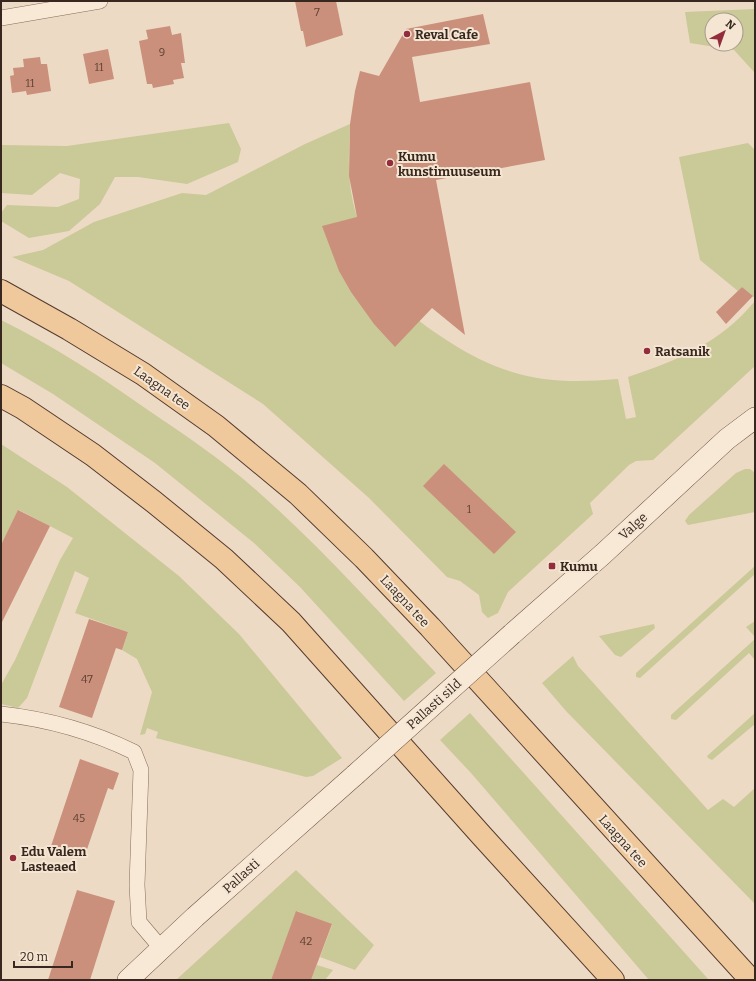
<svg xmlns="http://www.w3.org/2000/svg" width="756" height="981" font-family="Bitter,serif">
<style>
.green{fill:#cac998;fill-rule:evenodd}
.building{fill:#ca907b}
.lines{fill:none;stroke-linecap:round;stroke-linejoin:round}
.street-casing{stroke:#866c5b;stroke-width:16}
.secondary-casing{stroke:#684d3e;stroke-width:22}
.primary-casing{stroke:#543b2f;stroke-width:24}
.street{stroke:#f8e9d7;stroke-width:15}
.secondary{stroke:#f8e9d7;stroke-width:21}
.primary{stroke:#efc99c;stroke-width:22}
.secondary-bridge-casing{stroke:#684d3e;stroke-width:22;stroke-linecap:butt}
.secondary-bridge{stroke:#f8e9d7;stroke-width:21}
.poi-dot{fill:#932d3c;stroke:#f4e6d3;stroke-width:1.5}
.labels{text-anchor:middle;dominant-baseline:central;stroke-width:4;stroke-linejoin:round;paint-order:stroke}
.number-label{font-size:11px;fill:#5c4135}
.poi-label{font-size:13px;font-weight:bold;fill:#37271e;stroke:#f4e6d3;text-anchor:start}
.street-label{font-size:13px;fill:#37271e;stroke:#f4e6d3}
</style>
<rect width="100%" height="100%" fill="#eddac4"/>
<g class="green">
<path d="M755 9V73L734 50 690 43 685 12ZM712 20H736V44H712Z"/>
<polygon points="229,123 241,149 238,162 187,184 138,177 115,177 100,204 69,231 29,238 1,221 1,213 7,205 58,207 79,199 80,179 60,173 32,195 1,193 1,145 67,146"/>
<path d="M350 124C349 150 347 176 353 202 358 227 371 246 383 267 391 281 398 297 408 309 418 322 434 332 448 341 507 379 550 385 618 379L626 419 636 417 628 377C679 360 720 343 755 301V366L653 460 636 461 629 465 590 503 593 514 508 592 498 613 488 618 482 612 479 595 460 581 447 577 369 498 263 404 69 281 12 257 43 250 94 222 182 193 206 195 305 144Z"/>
<polygon points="748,143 755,150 755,298 742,287 738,291 700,260 679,157"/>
<path d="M1 320C52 345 101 377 148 410 185 435 222 460 255 489 320 546 377 610 436 673L404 701 300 587 254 543 155 463 53 394 1 363Z"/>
<polygon points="1,444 67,487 179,576 239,634 342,758 313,776 306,777 156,738 158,732 147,728 145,734 140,735 152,692 137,659 122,650 128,632 75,613 89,578 75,571 27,698 18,708 1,704 1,685 15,660 60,560 73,538 19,510 1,545"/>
<polygon points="745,469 750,469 755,473 755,512 688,525 685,521 689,515 736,473"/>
<polygon points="755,566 755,574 640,678 636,677 636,673"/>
<polygon points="755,621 755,637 746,627"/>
<polygon points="654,624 655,628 621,657 615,655 599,636"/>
<polygon points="755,639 755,660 749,653 676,720 671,719 671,715"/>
<polygon points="573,656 578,666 708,810 723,799 734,807 755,788 755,904 566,711 542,683"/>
<polygon points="470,713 709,980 649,980 471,773 440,740"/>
<polygon points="755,713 755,724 712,760 708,758 707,756"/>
<polygon points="296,870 374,945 355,970 320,957 332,925 297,911 271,980 176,980"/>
<polygon points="317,965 333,970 325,980 311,980"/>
</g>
<g class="building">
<polygon points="295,1 336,1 343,35 306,47 303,31 301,31"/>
<polygon points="483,14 490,44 412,57 420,102 530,82 545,160 436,180 465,335 432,308 395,347 374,324 351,292 339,271 322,226 357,217 349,176 350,124 355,91 360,71 379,76 406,29"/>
<polygon points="170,26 172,35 181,33 185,63 181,63 184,78 173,80 174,84 153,88 152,84 147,84 139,41 148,39 146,30"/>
<polygon points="108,49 114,79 89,84 83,54"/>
<polygon points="40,57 41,64 47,64 51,91 27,95 26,91 12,93 10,76 14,75 13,68 24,67 23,59"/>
<polygon points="742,287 753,296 726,324 716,312"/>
<polygon points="444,464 516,532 494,554 423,486"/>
<polygon points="18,510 50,526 1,624 1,545"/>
<polygon points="89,619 128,632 122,650 116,648 92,718 59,707"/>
<polygon points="80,759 119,773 113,790 108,788 84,858 51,846"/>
<polygon points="77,890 115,901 90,980 48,980"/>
<polygon points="296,911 332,924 311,980 271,980"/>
</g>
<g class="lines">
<defs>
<g id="street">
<polyline points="1,18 100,1"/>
<path d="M1 714C47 719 93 732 134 752L141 770 137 885 139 922 161 948"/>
</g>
<g id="secondary">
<polyline points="512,634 603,554 727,439 755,418"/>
<polyline points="128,980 195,917 355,775"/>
</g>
<g id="primary">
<polyline points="1,291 69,329 143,374 216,426 298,494 364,558 430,627 751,980"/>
<polyline points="1,396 23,408 93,455 154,502 224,559 291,622 482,836 613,980"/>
</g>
</defs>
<use href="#street" class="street-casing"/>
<use href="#secondary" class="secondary-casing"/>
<use href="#primary" class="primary-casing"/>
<use href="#street" class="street"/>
<use href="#secondary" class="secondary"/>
<use href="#primary" class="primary"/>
<defs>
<polyline id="secondary-bridge" points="355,775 512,634"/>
</defs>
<use href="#secondary-bridge" class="secondary-bridge-casing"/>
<use href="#secondary-bridge" class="secondary-bridge"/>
</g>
<g class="poi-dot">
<circle cx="407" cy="34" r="4"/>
<circle cx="390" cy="163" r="4"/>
<circle cx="647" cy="351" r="4"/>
<rect x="548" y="562" width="8" height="8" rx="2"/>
<circle cx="13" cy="858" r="4"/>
</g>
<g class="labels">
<g class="number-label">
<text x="317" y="12">7</text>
<text x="162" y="52">9</text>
<text x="99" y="67">11</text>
<text x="30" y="83">11</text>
<text x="469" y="509">1</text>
<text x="87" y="679">47</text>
<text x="79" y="818">45</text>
<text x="306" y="941">42</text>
</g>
<g class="poi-label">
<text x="415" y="34">Reval Cafe</text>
<text x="398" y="156">Kumu<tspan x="398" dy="15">kunstimuuseum</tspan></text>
<text x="655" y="351">Ratsanik</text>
<text x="560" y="566">Kumu</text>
<text x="21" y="851">Edu Valem<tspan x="21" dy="15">Lasteaed</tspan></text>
</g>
<g class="street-label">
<text transform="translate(162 388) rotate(35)">Laagna tee</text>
<text transform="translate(633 526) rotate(-43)">Valge</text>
<text transform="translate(405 601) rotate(47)">Laagna tee</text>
<text transform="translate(434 704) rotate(-42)">Pallasti sild</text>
<text transform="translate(623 841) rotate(48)">Laagna tee</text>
<text transform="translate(241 876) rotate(-42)">Pallasti</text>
</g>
</g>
<rect width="756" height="981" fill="none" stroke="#37271e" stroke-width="4"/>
<g transform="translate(724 32) rotate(41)"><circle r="19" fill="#f4e6d3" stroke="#a89a8b"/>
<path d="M0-3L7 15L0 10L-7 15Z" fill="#932d3c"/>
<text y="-6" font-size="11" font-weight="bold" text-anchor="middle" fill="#37271e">N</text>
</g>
<path d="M14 961v6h58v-6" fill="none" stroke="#37271e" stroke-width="2"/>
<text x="20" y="961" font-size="12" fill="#37271e" stroke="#f4e6d3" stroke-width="3" paint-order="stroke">20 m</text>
</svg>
